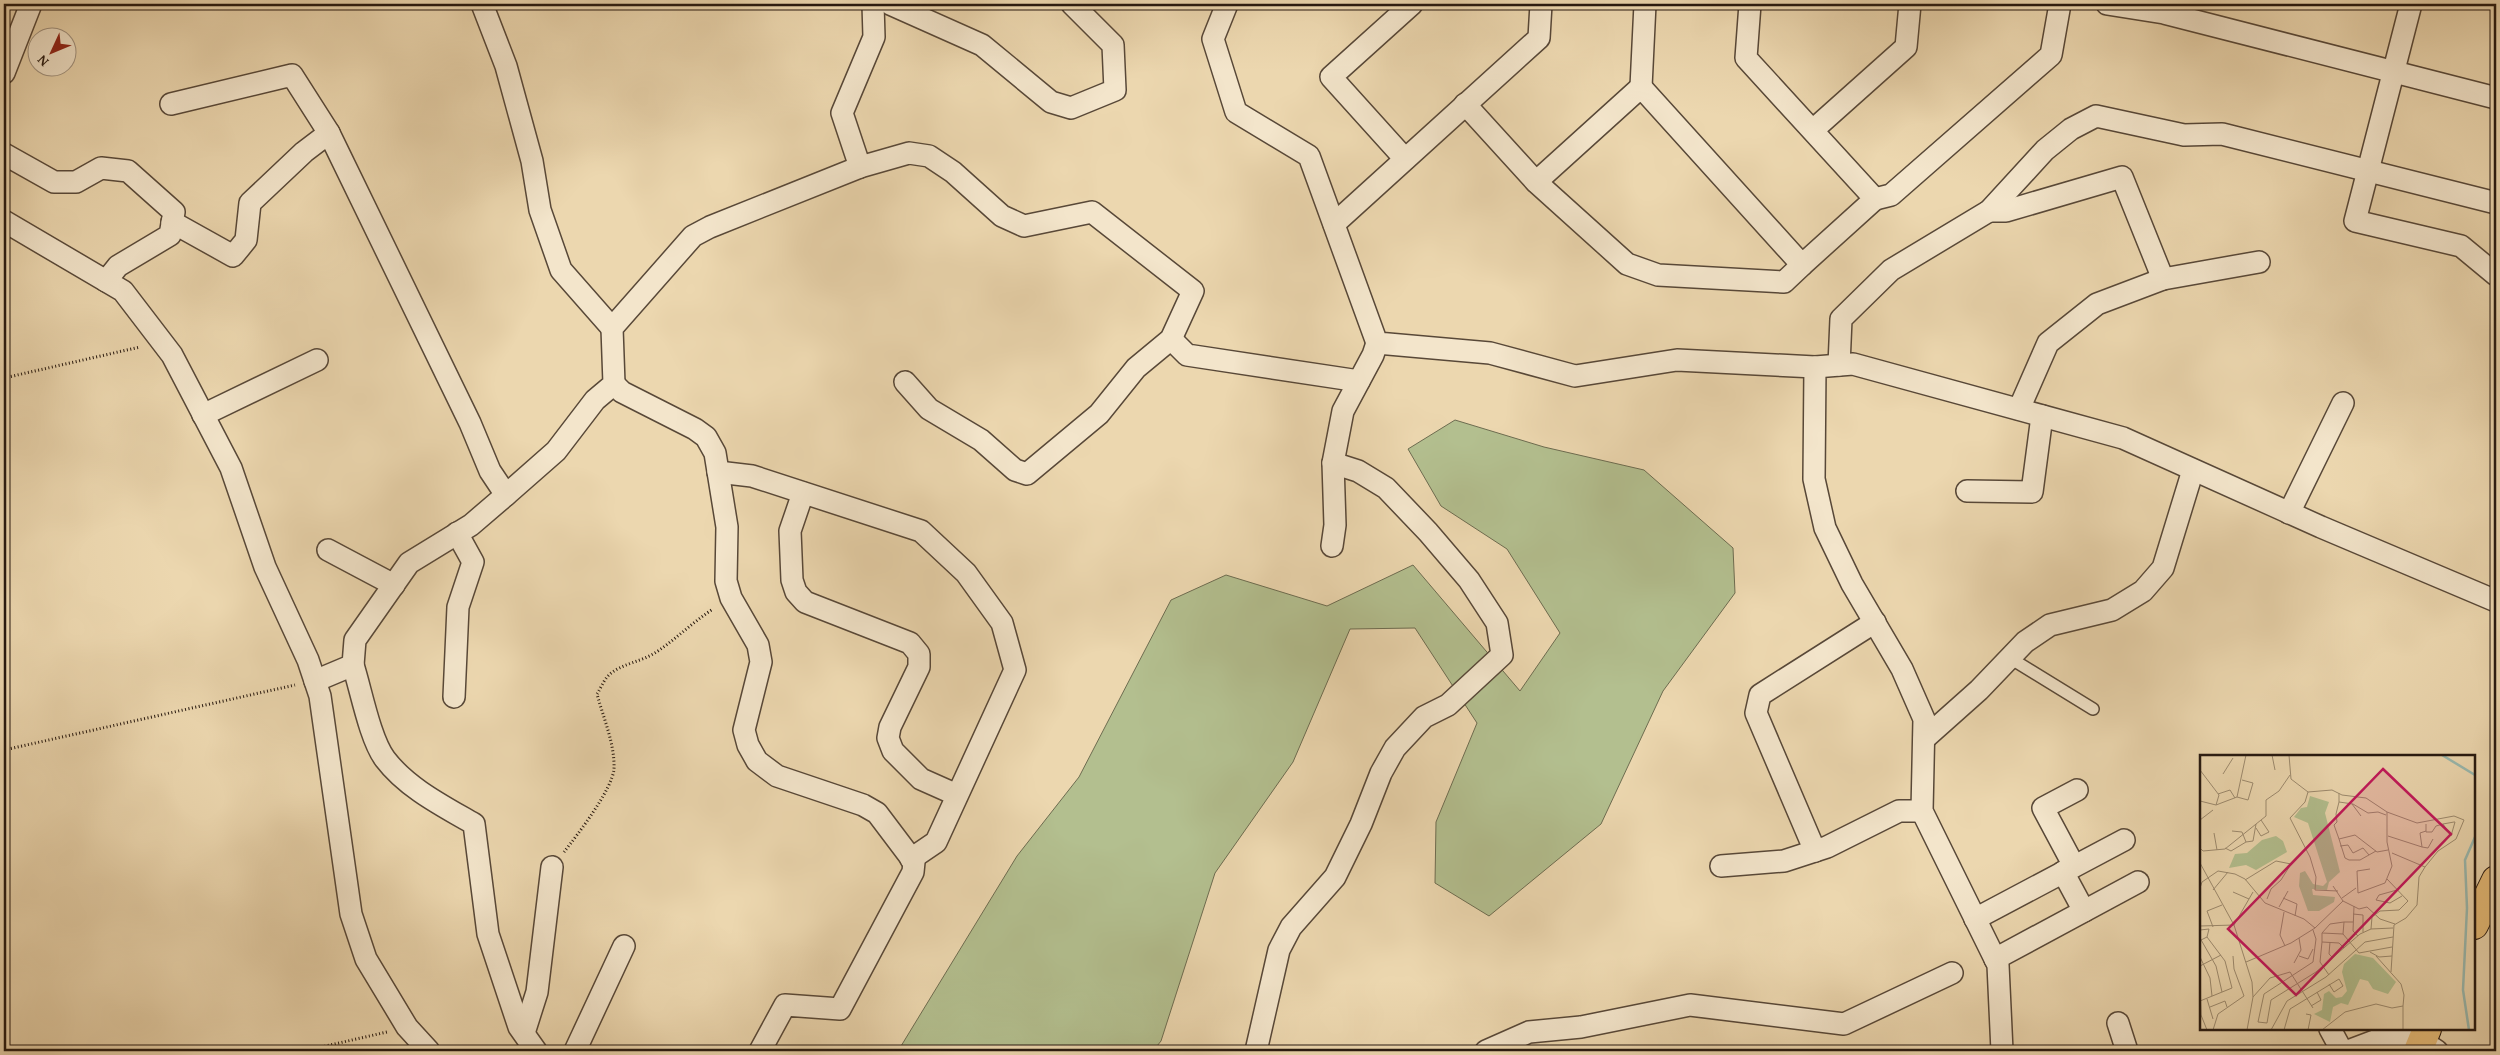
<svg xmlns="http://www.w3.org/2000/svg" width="2500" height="1055" font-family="'Gentium Book Plus',serif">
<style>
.green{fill:#b3bf8f;stroke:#6d6c50}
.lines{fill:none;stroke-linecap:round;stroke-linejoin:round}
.lane-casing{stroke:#584838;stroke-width:14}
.street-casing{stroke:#584838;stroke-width:24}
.primary-casing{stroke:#271910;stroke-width:30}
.path{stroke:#271910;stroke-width:3;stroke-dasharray:1 2.5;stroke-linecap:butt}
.lane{stroke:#f3e5cb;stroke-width:11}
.street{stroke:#f3e5cb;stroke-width:21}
.primary{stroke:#e6bc78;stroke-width:28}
.inset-river{fill:none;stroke:#99b9af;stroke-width:2.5}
.inset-road{fill:none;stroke:#9d8b6f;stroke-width:1}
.view{fill:#c2185b;fill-opacity:0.15;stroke:#c2185b;stroke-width:2.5}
.inset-edge{fill:none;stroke:#271910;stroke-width:2.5}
</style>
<rect width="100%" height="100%" fill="#ecd7af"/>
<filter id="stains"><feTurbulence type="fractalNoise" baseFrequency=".004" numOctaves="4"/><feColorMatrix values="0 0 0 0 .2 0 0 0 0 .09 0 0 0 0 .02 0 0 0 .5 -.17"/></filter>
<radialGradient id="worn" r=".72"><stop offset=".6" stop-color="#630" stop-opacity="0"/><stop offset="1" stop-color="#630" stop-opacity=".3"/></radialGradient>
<polygon class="green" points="1455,420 1544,447 1644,470 1733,548 1735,593 1663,691 1601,824 1489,916 1435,883 1436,822 1477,723 1415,628 1350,629 1293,762 1215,873 1161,1041 1153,1051 898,1051 1017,856 1079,777 1171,600 1226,575 1327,606 1413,565 1520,691 1560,633 1507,549 1441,506 1408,449"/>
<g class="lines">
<defs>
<polyline id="lane" points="2010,658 2093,709"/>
<g id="street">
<polyline points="482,4 506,66 532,161 540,210 561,270 612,328"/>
<polyline points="890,4 982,45 1051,102 1071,108 1115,90 1113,45 1072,4"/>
<polyline points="1227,4 1213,39 1236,112 1309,156 1377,343 1490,353 1575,376 1677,360 1815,367"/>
<polyline points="2107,4 2164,13 2496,98"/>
<polyline points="2411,4 2355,221 2461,246 2496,275"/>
<polyline points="4,73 31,4"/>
<polyline points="1641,87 1645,4"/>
<polyline points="171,104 292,75 329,133"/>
<polyline points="1465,104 1536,182 1641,87 1802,265 1875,199 1746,58 1750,4"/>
<polyline points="1813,130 1906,47 1910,4"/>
<polyline points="4,154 54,182 76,182 101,168 128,171 174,212 170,235 118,266 106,281"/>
<polyline points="1405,159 1331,77 1412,4"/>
<polyline points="860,167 842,113 874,37 873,4"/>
<polyline points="1536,182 1627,264 1658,275 1784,282 1802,265"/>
<polyline points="1875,199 1891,195 2051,55 2060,4"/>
<polyline points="1989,211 2006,211 2122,177 2163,279"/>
<polyline points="4,221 123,291 172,355 231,468 265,567 308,660 320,696 351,914 366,959 407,1027 429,1051"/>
<polyline points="172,222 233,256 246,240 250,203 304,152 329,133 470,423 490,471 506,495"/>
<polyline points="1334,224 1539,38 1541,4"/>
<polyline points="1171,339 1187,355 1359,381"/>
<polyline points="1839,365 1841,319 1891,270 1989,211 2045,150 2071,129 2096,116 2184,135 2222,134 2496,203"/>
<polyline points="614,384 622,392 695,429 706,437 715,453 727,527 726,581 731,598 758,645 761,662 744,730 748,745 757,761 777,776 863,805 877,813 914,862 913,872 840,1009 785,1005 760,1051"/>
<polyline points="2019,409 2048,343 2097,304 2163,279 2259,262"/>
<polyline points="203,415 317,360"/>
<polyline points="718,472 752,476 921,531 966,573 1002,623 1015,670 936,842 911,859"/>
<polyline points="1967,491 2032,492 2042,416"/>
<polyline points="803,493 790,531 792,580 796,592 805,602 910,643 919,654 919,667 890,727 888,738 893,751 921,779 957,795"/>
<polyline points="2289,513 2343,403"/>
<polyline points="1332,546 1335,525 1333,463 1343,411 1373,355 1377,343"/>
<polyline points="328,550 394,585"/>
<path d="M353 665C361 690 370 739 385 759 407 788 443 806 474 824L488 934 519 1027 536 1051"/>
<polyline points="315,681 353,665 355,640 409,563 471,525 506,495 556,451 595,400 614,384 612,328 693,236 710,227 860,167 909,153 929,156 953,172 1002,216 1024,226 1092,212 1193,291 1171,339 1136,368 1099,414 1027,474 1015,470 981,440 929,409 905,382"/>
<polyline points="454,697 458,607 473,562 457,533"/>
<polyline points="1924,739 1979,690 2025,642 2050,625 2112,610 2143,591 2163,568 2193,470"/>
<polyline points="1815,851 1756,713 1760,695 1875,622"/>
<polyline points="1721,866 1784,861 1827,847 1899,811 1922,811"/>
<polyline points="2074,866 2043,808 2077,790"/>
<polyline points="2063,872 2084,911"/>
<polyline points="1975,919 2124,840"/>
<polyline points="1995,959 2138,882"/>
<polyline points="2118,1023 2127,1051"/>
<polyline points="2330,1029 2342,1051"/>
<polyline points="524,1033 537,992 552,867"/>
<polyline points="575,1051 624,946"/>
<polyline points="1256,1051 1279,950 1291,927 1335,877 1361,824 1381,773 1395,748 1424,717 1448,705 1502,655 1497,623 1469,580 1428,532 1386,488 1358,471 1333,463"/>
<polyline points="1486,1051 1529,1032 1581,1027 1690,1005 1844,1024 1952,973"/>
<polyline points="2002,1051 1998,965 1922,811 1924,719 1902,669 1852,584 1825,528 1814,479 1815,367 1853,364 2123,438 2321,527 2496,601"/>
<polyline points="2348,1051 2393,1034 2422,1041 2437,1051"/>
</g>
<g id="primary">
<polyline points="2474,925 2496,880"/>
<polyline points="2418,1051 2427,1029"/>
</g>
</defs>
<use href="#lane" class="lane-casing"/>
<use href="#street" class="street-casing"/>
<use href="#primary" class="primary-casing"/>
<g class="path">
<polyline points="4,378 140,347"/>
<polyline points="4,750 295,685"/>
<path d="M564 852C578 834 612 790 614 769 615 744 603 717 597 694 601 688 604 679 610 674 623 663 642 662 658 651 677 638 693 622 713 609"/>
<polyline points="304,1051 387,1032"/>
</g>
<use href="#lane" class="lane"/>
<use href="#street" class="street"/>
<use href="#primary" class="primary"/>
</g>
<g transform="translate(2200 755)">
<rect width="275" height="275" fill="#ecd7af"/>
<path d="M110 41 129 47 125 58 140 117 129 127 127 135 112 134 113 140 135 142 134 147 119 156H108L99 131 100 118 105 116 113 129 123 131 127 127 108 68 94 62 101 53 107 52ZM76 81 83 86 87 97 56 115 46 110 29 113 35 99 47 98 62 85ZM155 199 173 203 196 227 188 239 173 234 168 226 160 224 148 250 141 248 133 252 130 267 114 259 122 255 124 239 129 236 136 243 142 242 147 236 142 217 144 209Z" fill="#b3bf8f"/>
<path class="inset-river" d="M242 0 275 20M269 275 263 235 267 153 265 105 275 82"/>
<path class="inset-road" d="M72 0 75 15M89 0 91 24 108 37 132 35 142 40 166 43 187 57 217 68 254 61 264 65 256 84 238 96 225 112M0 15 19 40 16 50M23 19 33 3M108 37 105 47 90 63 110 102 116 122 115 135 138 136M139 38V47L153 49 168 58 178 57 186 60M18 39 30 35 35 43M37 42 48 45 53 28 42 25M0 46 16 50 37 42 46 0M139 47 136 59 137 67 134 70 139 84 155 80 177 97 188 95M152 49 161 61M0 65 13 55M226 69V77H232L236 71 243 69 254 67H255L251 81 243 69M56 73 61 81 69 77 61 65M32 76 42 77 46 87M14 78 17 95M188 81 222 92 220 78 226 76M139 84 145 103 149 105H160L176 96M140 91 148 90 153 98 163 93 169 100M222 92 228 93 233 84M0 93 3 96 25 94 66 61V45L79 36 90 20M25 93 31 96 46 87 53 86 56 69M0 108 34 170 52 227 53 242 47 275M170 114 157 116 158 138 185 128 192 111 187 87V57M45 125 76 106 91 109 81 125 71 134 67 144M133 131 143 146M0 133 2 127 18 116 35 119 45 124 65 148 104 164 115 173 91 188 46 207M13 135 28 117M197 135 179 140 176 145 190 148 202 141M33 137 49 144M83 143 97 149 95 161M142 143 156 133M154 151 153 176 158 181M79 152 88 136M84 157 80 180 85 191M153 159 163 160V177M0 171 34 170 53 137M13 172 7 156 22 150M115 173 143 146 159 154 167 152 180 164 195 169M171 174 172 162 180 156 199 155 208 146 187 124M0 175 9 174 7 182 1 185M113 175 116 184 113 207 64 239 58 267 67 268 71 245 116 217 160 179 171 174 193 173M122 178 130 169 144 167M143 179 159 198 192 192M0 183 16 211 22 237M122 187 120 207 129 220M130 187 129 199 133 203M144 193 139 188 122 187V178L143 179 144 167H153M170 197 179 202 192 201M99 201 108 204 113 194M176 201 201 229 204 240 203 251M0 202 10 223 12 241M94 208 101 195 99 183M0 211 21 200M191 217 194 170 206 163 217 150 219 122 225 112 192 98M0 225 1 260 7 275M53 242 70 223 90 217 113 253M7 244 13 264M0 246 32 233 25 206 7 182M111 251 121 245 117 237M10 252 25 246 27 252M106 259 111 260 108 275M13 275 18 259 44 241 34 214 33 201M71 275 87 246 126 222 165 187 193 182M84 275 90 254 139 224 143 231 134 237 129 229M122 275 145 257 176 249 192 253 203 251V275"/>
<path class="view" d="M183 14 251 79 96 240 28 174Z"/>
<rect width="275" height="275" class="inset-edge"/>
</g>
<rect width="2500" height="1055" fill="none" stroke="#ecd7af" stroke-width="20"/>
<rect x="5" y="5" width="2490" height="1045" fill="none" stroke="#271910" stroke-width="2.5"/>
<rect x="10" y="10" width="2480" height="1035" fill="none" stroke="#271910"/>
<g transform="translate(52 52) rotate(226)"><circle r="24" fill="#f3e5cb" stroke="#a19380"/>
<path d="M0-4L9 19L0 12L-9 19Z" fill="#8f2418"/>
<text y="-8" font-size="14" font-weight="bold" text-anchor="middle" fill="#271910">N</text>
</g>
<rect width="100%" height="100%" filter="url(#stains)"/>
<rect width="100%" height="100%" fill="url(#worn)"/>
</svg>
